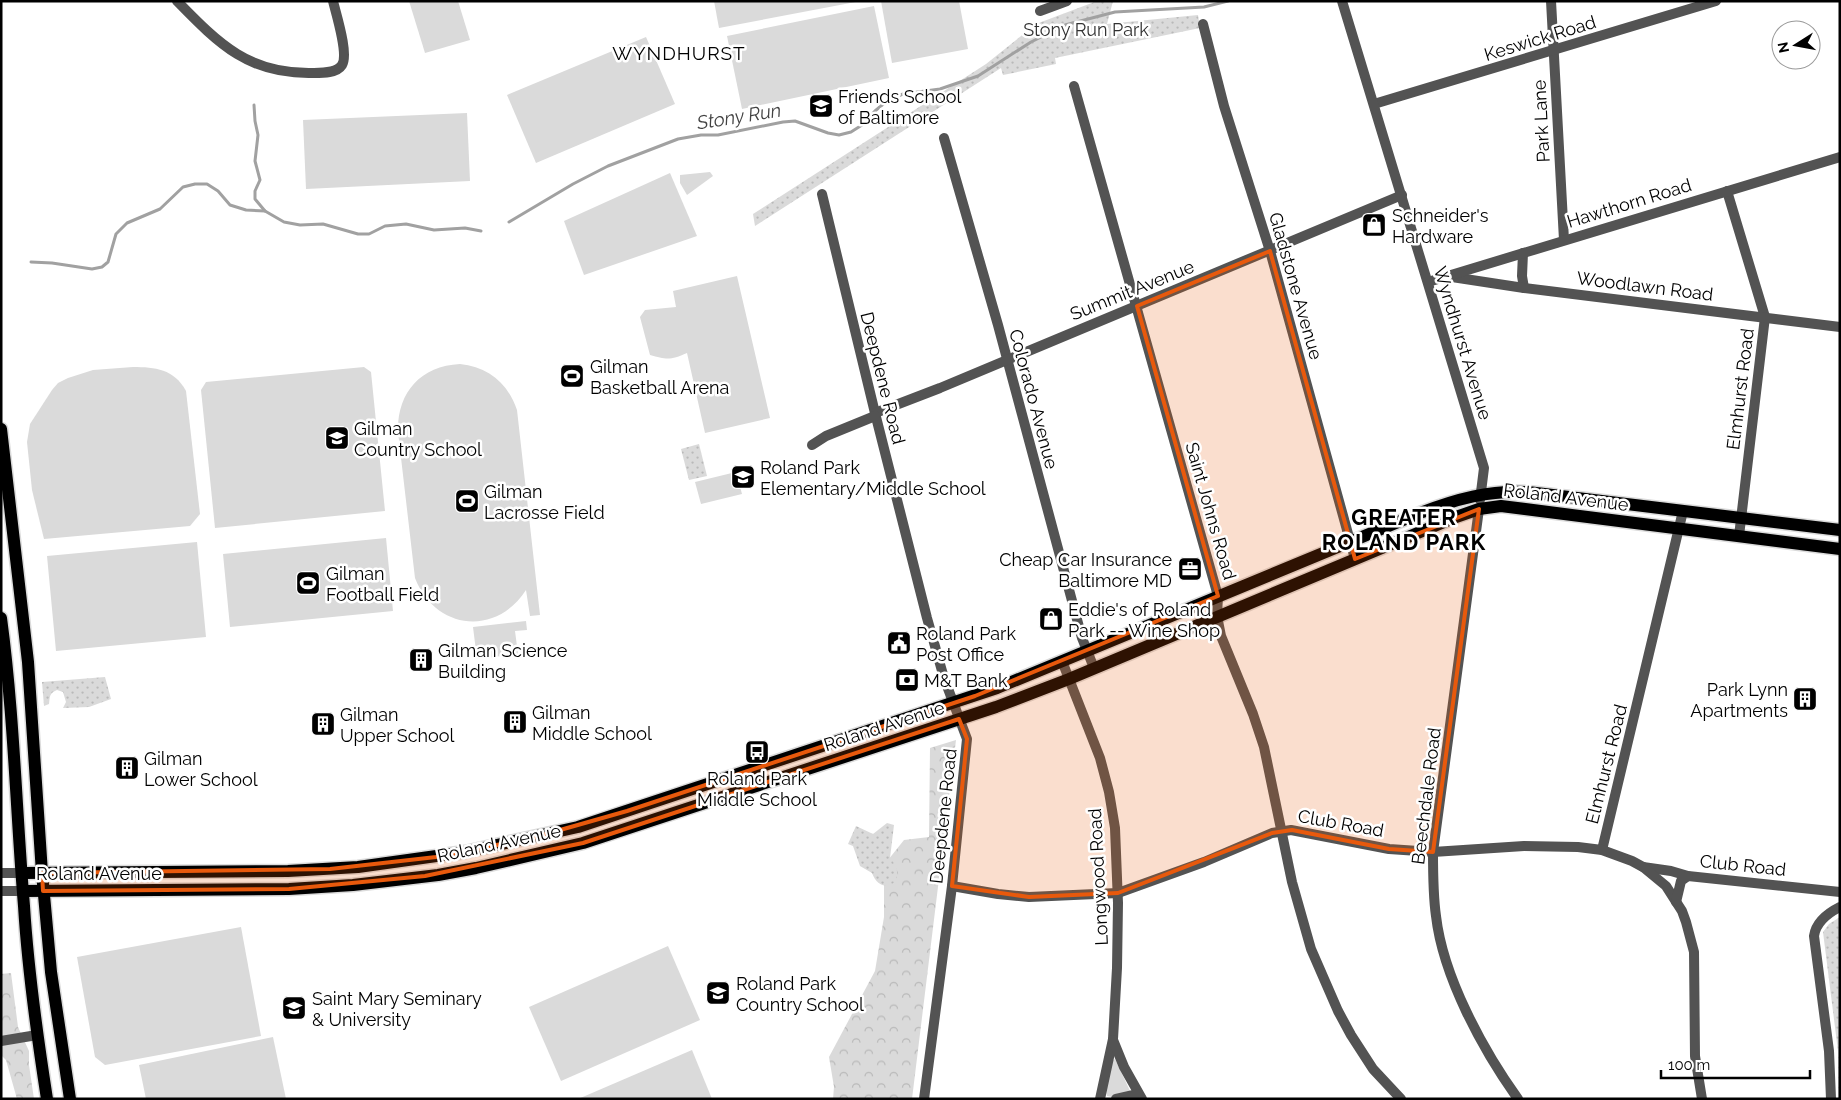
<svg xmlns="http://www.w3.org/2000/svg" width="1841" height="1100" font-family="Raleway,sans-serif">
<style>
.green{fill:#dadada}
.forest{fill:url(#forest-crowns)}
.park{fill:url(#park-dots)}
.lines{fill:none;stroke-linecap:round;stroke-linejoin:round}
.stream{stroke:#a1a1a1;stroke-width:3}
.primary-casing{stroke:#dbdbdb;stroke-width:15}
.minor{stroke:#535353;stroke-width:10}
.tertiary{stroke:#535353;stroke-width:10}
.primary{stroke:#000;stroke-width:12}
.marked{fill:#e8590c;fill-opacity:0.2;stroke:#e8590c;stroke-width:4;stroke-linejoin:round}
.labels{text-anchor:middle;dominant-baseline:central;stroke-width:5;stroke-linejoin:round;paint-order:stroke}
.park-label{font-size:18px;fill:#313131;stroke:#fff}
.street-label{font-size:18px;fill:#000;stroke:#fff}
.poi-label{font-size:18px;fill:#000;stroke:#fff;text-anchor:start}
.neighbourhood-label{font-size:19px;letter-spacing:1px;fill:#000;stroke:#fff}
.water-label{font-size:19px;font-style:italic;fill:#424242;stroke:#fff}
.district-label{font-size:22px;font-weight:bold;letter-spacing:1px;fill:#000;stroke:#fff}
</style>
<defs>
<pattern id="forest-crowns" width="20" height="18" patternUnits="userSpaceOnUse" patternTransform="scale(1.25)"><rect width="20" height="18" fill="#dadada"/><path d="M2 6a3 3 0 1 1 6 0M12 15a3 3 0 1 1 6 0" fill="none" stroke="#b9b9b9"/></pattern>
<pattern id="park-dots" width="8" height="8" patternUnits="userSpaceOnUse" patternTransform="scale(1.25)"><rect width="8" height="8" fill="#dadada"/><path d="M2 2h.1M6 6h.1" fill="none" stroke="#b9b9b9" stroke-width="1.8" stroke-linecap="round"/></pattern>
</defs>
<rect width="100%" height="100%" fill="#fff"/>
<g class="green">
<polygon points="409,1 458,1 470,40 425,53"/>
<polygon points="714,1 861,1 719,28"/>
<polygon points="881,1 959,1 968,49 892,63"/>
<polygon points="874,6 889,78 742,109 727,36"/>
<polygon points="646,37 675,104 536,163 507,95"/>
<polygon points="467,113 470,181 306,189 303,120"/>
<polygon points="710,172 713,176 687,195 680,183 680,175"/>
<polygon points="670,173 697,236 584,275 564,221"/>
<path d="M737 276 770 418 705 433 687 353C671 360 667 360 650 355L640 317 645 310 676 307 673 291Z"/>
<path d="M460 364C488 367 508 383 517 410L540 615 530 616 526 590C496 637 435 630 415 578L398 432C397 393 420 366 460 364Z"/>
<path d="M133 367C155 367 174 369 186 391L200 514 190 526 44 539 32 490 27 442 30 424 52 390 58 383 68 378 93 370Z"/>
<polygon points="364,367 371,372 385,511 215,528 201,390 206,382"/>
<polygon points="736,472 742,494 701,504 695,482"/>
<polygon points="386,538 393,611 230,627 223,554"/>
<polygon points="197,542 206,637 56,651 47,556"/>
<polygon points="526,621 527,630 515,631 518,654 477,659 473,627"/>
<polygon points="241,927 261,1036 105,1065 95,1057 77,957"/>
<polygon points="668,946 700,1020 561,1081 529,1007"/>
<polygon points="273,1037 286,1099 146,1099 139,1065"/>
<polygon points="692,1050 712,1099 578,1099"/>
<polygon points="1115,1059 1131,1093 1112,1097 1107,1096 1106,1091 1112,1061"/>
</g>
<g class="forest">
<polygon points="956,740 912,1099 833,1099 834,1087 829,1057 875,971 884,917 884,865 904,840 929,837 930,748"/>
<polygon points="11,973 18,1027 29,1051 29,1065 34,1099 17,1099 6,1060 1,1055 1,974"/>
</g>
<g class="park">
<polygon points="1097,1 1113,1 1107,24 1198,15 1200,28 1055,58 1056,64 1003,75 1001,68 755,226 753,214 986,64 1036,24"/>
<polygon points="699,444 707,476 689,480 681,449"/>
<path d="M105 677 111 699 89 707 63 708 66 702 63 692 57 690C49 693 50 697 49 704L44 706 42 682Z"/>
<path d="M887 823 894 825 890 858C911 882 881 898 872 873L860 866 853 846 848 844 856 826 873 834Z"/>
<polygon points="1840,917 1840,1099 1838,1099 1838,1051 1823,932 1829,924"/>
</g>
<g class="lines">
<g class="stream">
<polyline points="254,105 255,121 258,135 255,161 260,180 255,191 255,199 265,211"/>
<polyline points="509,222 573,184 608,166 678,139 701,135 718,135 783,122 795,121 828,133 839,135 851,132 862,125 875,111 888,100 903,94 940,89 978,76 1031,42 1065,25 1115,12 1204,7 1228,1"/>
<polyline points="31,262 52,263 92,269 102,267 108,262 116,234 127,223 160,209 183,187 195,184 207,184 218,191 230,205 246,210 265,211 284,222 300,225 323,224 358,234 369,234 385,226 406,224 434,230 465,228 481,231"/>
</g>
<defs>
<g id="primary">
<polyline points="1,429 28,662 42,873 51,972 70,1099"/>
<path d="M1 618C14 714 16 810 24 906 28 971 37 1035 47 1099"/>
<path d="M22 873 288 871 358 867 465 852 578 827 997 688 1420 513C1456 499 1489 490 1528 492L1840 530"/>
<polyline points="23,891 289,889 353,885 438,875 476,868 583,843 996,707 1069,679 1456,517 1479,509 1501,506 1840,549"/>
</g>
</defs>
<use href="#primary" class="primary-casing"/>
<g class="minor">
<path d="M177 1C219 44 249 75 314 73 323 73 337 73 342 65 349 54 336 14 333 1"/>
<polyline points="1551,1 1564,240"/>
<polyline points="1040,11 1067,1"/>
<polyline points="1203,24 1224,106 1270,251 1355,559"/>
<polyline points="1074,86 1218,596 1217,616 1221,636 1253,714 1264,747 1292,882 1311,949 1338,1011 1351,1035 1373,1069 1401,1099"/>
<polyline points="1374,104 1716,1"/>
<polyline points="944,138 998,325 1082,638 1094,668"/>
<polyline points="1727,191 1765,317 1739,536"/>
<polyline points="822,194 875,413 927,618 944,678 967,739 952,886 924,1099"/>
<polyline points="1523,253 1522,276 1524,288"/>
<polyline points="1452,277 1524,288 1840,327"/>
<polyline points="1428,282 1840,157"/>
<polyline points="875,413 940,388 1402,195"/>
<polyline points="812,445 826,436 875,416"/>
<path d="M1479 509 1433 852C1433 873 1433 895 1436 916 1443 977 1483 1050 1518 1099"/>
<polyline points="1062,661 1100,758 1109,792 1115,828 1118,903 1117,968 1113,1039 1100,1099"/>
<polyline points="1602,850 1683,511"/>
<polyline points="1643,867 1671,871 1688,876 1840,892"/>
<polyline points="952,886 998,894 1029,897 1118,893 1204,862 1272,833 1291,830 1389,849 1433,852 1524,846 1578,847 1602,850 1632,861 1643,867 1666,886 1682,911 1686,922 1694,952 1695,1056 1702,1099"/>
<polyline points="1676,902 1681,881 1688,876"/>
<polyline points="1113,1040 1124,1067 1142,1099"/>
<polyline points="1,1041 37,1035"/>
<polyline points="1116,1099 1138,1094"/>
<path d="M1831 1099 1829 1051 1814 936C1816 922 1828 913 1840 907"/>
</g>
<g class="tertiary">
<polyline points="1342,1 1484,468 1480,500"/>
<polyline points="1,873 22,873"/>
<polyline points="1,891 23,891"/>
</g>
<use href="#primary" class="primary"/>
</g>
<path class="marked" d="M1270 251 1355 559 1479 509 1433 852 1389 849 1292 830 1272 833 1118 893 1029 897 952 886 967 739 959 719 583 843 425 876 289 889 43 891 42 873 330 869 436 857 532 838 627 811 975 696 1218 596 1137 306Z"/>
<defs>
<symbol id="school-square" viewBox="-11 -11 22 22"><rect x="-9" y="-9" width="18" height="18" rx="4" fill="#000" stroke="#fff"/><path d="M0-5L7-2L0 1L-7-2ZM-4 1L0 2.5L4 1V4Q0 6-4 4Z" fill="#fff"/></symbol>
<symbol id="shop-square" viewBox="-11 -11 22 22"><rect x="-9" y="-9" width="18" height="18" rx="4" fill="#000" stroke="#fff"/><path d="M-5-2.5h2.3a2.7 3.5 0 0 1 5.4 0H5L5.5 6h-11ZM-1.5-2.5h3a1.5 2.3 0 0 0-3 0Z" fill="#fff"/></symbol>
<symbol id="stadium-square" viewBox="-11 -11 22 22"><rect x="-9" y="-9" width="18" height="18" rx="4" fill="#000" stroke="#fff"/><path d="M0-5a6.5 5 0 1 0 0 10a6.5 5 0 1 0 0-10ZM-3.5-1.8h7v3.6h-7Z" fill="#fff"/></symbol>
<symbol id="office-square" viewBox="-11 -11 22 22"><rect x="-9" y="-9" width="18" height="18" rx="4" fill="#000" stroke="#fff"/><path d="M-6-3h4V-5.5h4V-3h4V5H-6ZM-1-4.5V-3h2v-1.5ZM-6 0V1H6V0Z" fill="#fff"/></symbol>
<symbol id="civic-square" viewBox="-11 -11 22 22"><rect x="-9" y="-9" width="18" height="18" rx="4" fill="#000" stroke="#fff"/><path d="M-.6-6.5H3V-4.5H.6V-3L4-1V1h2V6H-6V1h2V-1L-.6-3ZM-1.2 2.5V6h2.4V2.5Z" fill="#fff"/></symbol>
<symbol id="building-square" viewBox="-11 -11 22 22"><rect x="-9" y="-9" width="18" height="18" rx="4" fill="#000" stroke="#fff"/><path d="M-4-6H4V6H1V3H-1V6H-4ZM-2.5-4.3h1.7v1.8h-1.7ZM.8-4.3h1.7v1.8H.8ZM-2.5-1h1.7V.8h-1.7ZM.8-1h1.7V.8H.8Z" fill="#fff"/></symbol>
<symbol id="bank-square" viewBox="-11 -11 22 22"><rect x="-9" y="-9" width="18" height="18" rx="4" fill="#000" stroke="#fff"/><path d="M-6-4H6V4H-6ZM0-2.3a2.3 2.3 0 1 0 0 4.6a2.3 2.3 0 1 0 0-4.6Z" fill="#fff"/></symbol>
<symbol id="bus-square" viewBox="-11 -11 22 22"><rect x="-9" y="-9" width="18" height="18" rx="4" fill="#000" stroke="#fff"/><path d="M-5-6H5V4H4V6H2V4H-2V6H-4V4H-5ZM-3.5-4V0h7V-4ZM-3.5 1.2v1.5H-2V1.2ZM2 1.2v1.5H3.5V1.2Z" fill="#fff"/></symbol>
<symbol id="university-square" viewBox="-11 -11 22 22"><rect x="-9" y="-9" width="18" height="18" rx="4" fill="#000" stroke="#fff"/><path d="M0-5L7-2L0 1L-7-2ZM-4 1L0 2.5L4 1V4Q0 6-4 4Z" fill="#fff"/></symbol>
</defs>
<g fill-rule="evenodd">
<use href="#school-square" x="807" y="92" width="28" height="28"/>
<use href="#shop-square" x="1360" y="211" width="28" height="28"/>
<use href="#stadium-square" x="558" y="362" width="28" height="28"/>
<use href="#school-square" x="323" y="424" width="28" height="28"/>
<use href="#school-square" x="729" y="463" width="28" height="28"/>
<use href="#stadium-square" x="453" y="487" width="28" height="28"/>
<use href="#office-square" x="1176" y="555" width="28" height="28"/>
<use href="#stadium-square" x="294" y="569" width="28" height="28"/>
<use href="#shop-square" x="1037" y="605" width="28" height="28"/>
<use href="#civic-square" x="885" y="629" width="28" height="28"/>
<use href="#building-square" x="407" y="646" width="28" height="28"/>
<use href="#bank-square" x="893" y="666" width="28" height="28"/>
<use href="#building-square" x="1791" y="685" width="28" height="28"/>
<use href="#building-square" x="501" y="708" width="28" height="28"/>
<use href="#building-square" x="309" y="710" width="28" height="28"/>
<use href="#bus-square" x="743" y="738" width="28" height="28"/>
<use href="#building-square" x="113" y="754" width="28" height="28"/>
<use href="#school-square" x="704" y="979" width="28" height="28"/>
<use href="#university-square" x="280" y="994" width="28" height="28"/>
</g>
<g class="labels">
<g class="park-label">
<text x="1086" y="29">Stony Run Park</text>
</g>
<g class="street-label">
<text transform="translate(1540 38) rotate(-17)">Keswick Road</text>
<text transform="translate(1541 121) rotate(-93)">Park Lane</text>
<text transform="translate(1629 203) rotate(-17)">Hawthorn Road</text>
<text transform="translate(1296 286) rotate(74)">Gladstone Avenue</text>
<text transform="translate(1645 286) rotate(7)">Woodlawn Road</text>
<text transform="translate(1132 290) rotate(-22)">Summit Avenue</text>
<text transform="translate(1463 343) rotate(73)">Wyndhurst Avenue</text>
<text transform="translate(883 378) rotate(76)">Deepdene Road</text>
<text transform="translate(1740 389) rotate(-83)">Elmhurst Road</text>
<text transform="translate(1034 399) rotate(75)">Colorado Avenue</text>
<text transform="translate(1566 497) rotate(7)">Roland Avenue</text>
<text transform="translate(1211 511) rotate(74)">Saint Johns Road</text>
<text transform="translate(884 726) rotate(-18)">Roland Avenue</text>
<text transform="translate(1606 764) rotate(-76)">Elmhurst Road</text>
<text transform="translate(1426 796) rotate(-83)">Beechdale Road</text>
<text transform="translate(943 816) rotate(-84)">Deepdene Road</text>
<text transform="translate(1341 823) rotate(10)">Club Road</text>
<text transform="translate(499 843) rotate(-12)">Roland Avenue</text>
<text transform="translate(1743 865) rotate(6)">Club Road</text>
<text x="99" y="873">Roland Avenue</text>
<text transform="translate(1098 877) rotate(-93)">Longwood Road</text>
</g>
<g class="poi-label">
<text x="838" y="96">Friends School<tspan x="838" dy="21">of Baltimore</tspan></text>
<text x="1392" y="215">Schneider's<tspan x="1392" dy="21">Hardware</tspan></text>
<text x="590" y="366">Gilman<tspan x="590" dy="21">Basketball Arena</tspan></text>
<text x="354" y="428">Gilman<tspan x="354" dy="21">Country School</tspan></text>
<text x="760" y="467">Roland Park<tspan x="760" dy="21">Elementary/Middle School</tspan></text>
<text x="484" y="491">Gilman<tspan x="484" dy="21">Lacrosse Field</tspan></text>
<text x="1172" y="559" text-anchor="end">Cheap Car Insurance<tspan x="1172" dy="21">Baltimore MD</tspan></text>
<text x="326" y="573">Gilman<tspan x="326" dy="21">Football Field</tspan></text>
<text x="1068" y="609">Eddie's of Roland<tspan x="1068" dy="21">Park -- Wine Shop</tspan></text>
<text x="916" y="633">Roland Park<tspan x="916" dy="21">Post Office</tspan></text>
<text x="438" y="650">Gilman Science<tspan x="438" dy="21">Building</tspan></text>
<text x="924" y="680">M&amp;T Bank</text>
<text x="1788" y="689" text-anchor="end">Park Lynn<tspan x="1788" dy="21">Apartments</tspan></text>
<text x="532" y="712">Gilman<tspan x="532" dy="21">Middle School</tspan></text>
<text x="340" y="714">Gilman<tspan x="340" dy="21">Upper School</tspan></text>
<text x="144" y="758">Gilman<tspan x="144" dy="21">Lower School</tspan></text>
<text x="757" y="778" text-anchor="middle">Roland Park<tspan x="757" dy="21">Middle School</tspan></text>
<text x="736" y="983">Roland Park<tspan x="736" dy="21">Country School</tspan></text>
<text x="312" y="998">Saint Mary Seminary<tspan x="312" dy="21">&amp; University</tspan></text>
</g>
<g class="neighbourhood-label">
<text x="679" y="53">WYNDHURST</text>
</g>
<g class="water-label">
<text transform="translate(739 116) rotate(-9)">Stony Run</text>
</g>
<g class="district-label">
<text x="1404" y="517">GREATER<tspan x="1404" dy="25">ROLAND PARK</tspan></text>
</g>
</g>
<rect width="1841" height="1100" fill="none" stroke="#000000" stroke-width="5"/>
<g transform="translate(1796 45) rotate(259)"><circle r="24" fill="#ffffff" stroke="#999999"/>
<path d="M0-4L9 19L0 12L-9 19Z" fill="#000000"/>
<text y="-8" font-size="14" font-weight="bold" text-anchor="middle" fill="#000000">N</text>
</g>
<path d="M1661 1070v8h149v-8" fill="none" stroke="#000000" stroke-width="2.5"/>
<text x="1668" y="1070" font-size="15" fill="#000000" stroke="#ffffff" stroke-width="4" paint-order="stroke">100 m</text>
</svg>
